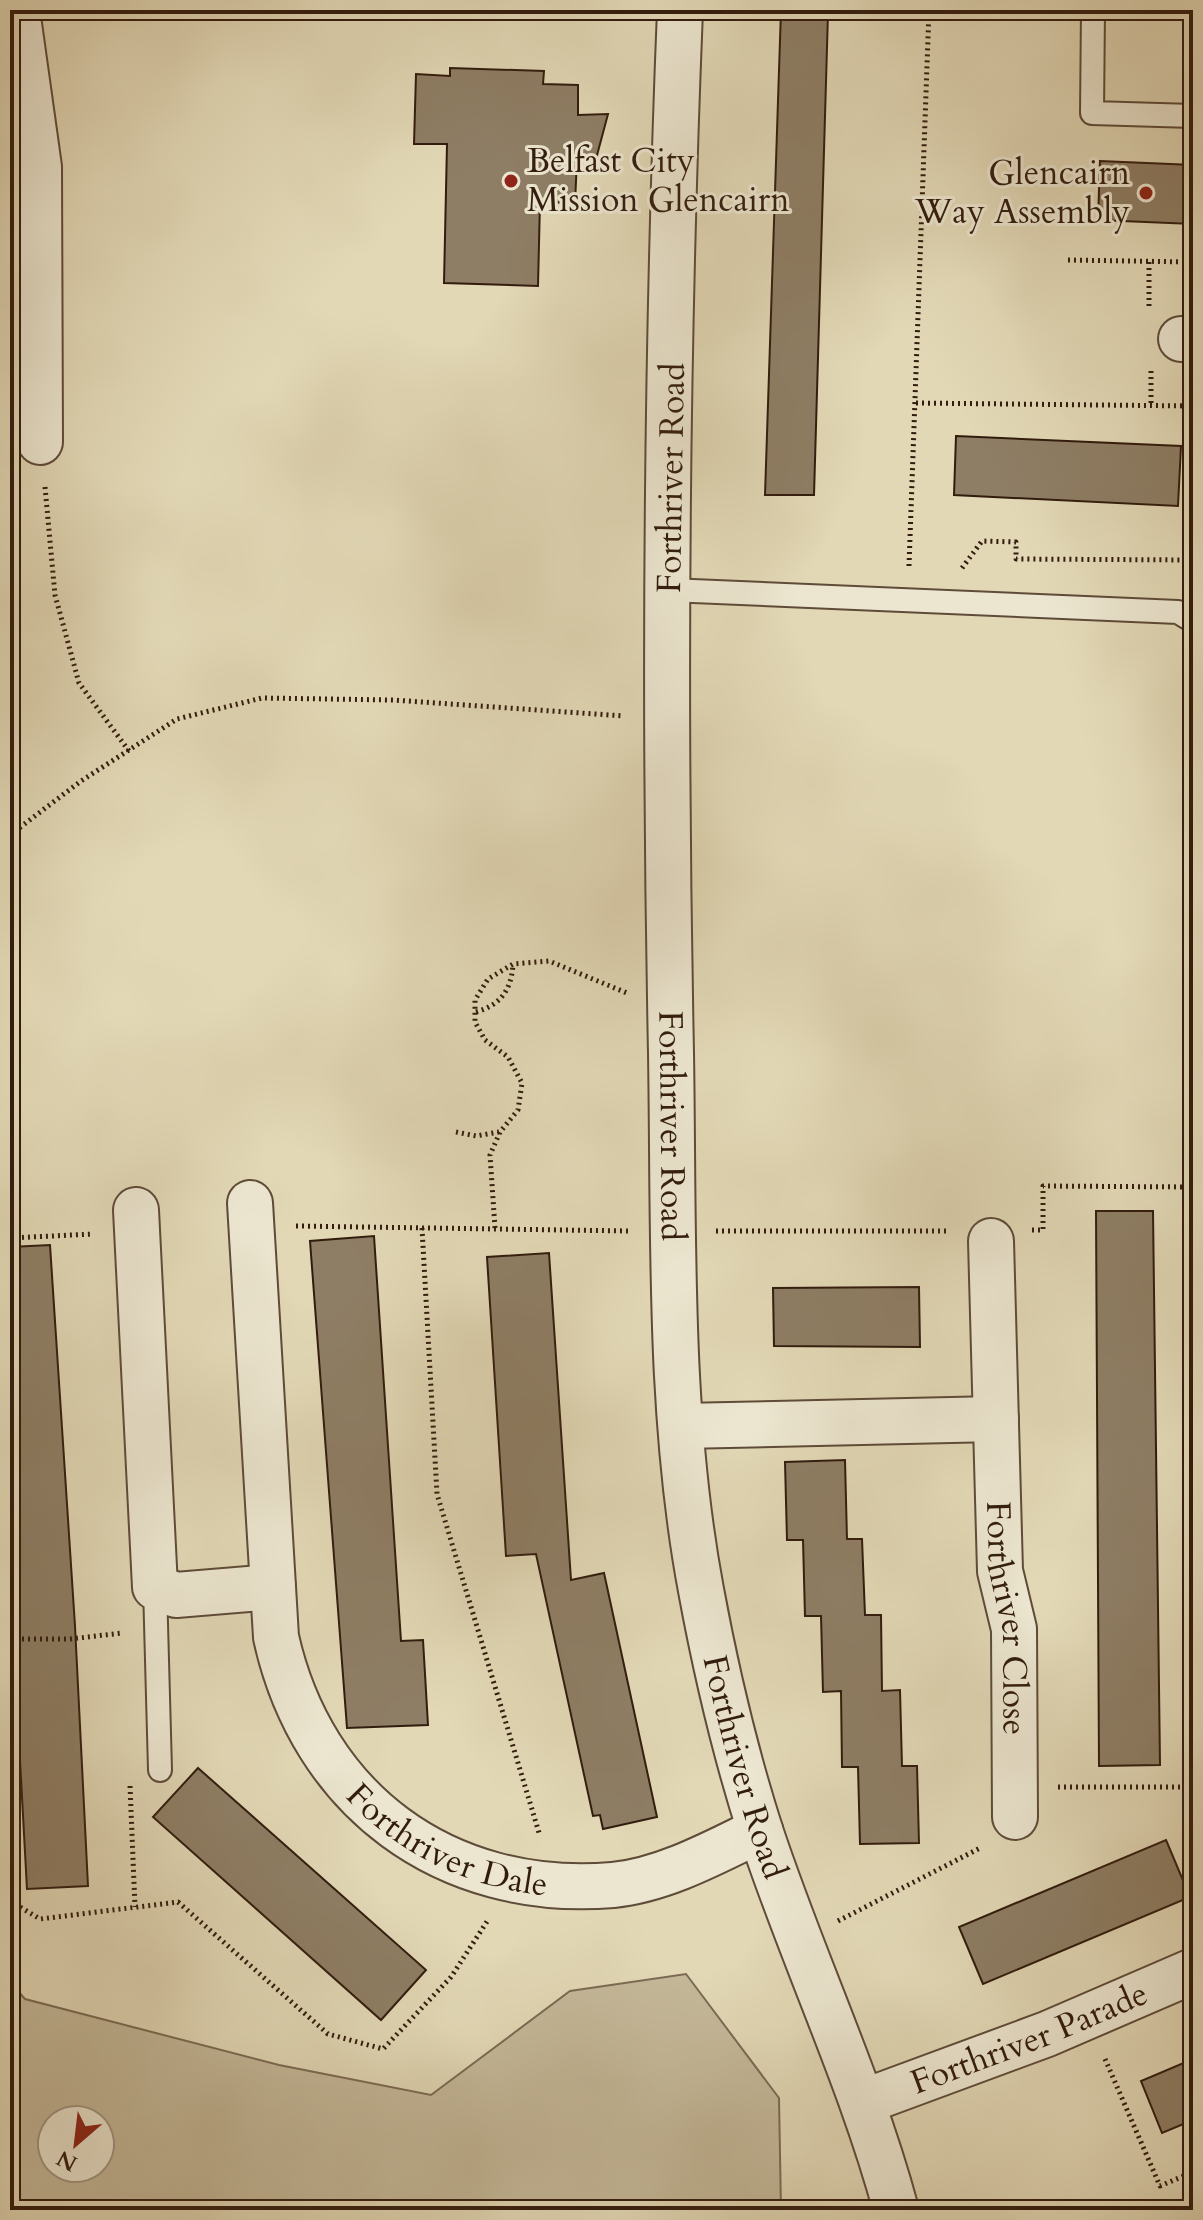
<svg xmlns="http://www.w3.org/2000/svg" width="1203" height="2220" font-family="Cardo,serif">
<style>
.green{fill:#c4b899;stroke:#7b6a54;stroke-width:2;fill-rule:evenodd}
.building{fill:#8e7e65;stroke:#321c0e;stroke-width:2}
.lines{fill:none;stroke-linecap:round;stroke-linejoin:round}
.service-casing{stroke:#5e4b38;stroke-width:26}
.minor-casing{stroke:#5e4b38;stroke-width:48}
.path{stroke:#321c0e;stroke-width:5;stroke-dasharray:2 4;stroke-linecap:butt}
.service{stroke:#ece6d0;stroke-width:22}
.minor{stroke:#ece6d0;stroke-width:44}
.poi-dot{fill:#8f2418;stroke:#ece6d0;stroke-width:3}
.labels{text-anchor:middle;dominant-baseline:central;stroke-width:6;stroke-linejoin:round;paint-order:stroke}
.poi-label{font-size:34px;fill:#321c0e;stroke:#ece6d0;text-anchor:start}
.street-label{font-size:34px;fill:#321c0e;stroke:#ece6d0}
</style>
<rect width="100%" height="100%" fill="#e2d8b6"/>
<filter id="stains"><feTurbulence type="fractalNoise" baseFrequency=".0025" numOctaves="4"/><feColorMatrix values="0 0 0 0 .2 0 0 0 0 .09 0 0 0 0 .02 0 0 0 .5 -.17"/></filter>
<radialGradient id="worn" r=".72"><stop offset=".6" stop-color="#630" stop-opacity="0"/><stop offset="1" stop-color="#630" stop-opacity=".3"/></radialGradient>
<path class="green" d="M686 1974 779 2098 781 2210H10V1982L25 1999 279 2065 431 2095 570 1991ZM52 2120H100V2168H52Z"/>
<g class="building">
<polygon points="781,10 828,13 814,495 765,495"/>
<polygon points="450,68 544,71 543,84 578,85 578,115 608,114 596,159 577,159 575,203 540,202 538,286 444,283 447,144 414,144 416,74 450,76"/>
<polygon points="1100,161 1193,165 1193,224 1098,220"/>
<polygon points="956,436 1181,446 1178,506 954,495"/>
<polygon points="1096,1211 1153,1211 1160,1765 1099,1766"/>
<polygon points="374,1236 401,1641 423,1640 428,1725 347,1728 310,1241"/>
<polygon points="50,1245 75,1626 88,1886 27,1889 10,1577 10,1247"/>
<polygon points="549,1253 571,1580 604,1573 657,1817 603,1829 600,1815 593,1816 536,1554 506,1556 487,1257"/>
<polygon points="919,1287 920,1347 774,1346 773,1288"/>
<polygon points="845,1460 847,1539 862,1539 865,1615 881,1615 882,1691 900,1690 902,1766 917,1766 919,1843 860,1844 858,1767 842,1767 841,1691 823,1692 821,1616 805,1616 803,1540 787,1540 785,1462"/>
<polygon points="198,1768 426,1970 381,2020 153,1817"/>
<polygon points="1166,1840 1190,1897 983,1984 959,1927"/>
<polygon points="1193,2059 1193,2120 1162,2133 1141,2081"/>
</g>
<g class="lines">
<defs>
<g id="service">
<polyline points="1093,10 1092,113 1193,116"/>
<polyline points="669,590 1178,612 1193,621"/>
<polyline points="155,1587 160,1770"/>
</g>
<g id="minor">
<polyline points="17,10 39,167 40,442"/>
<path id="s1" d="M680 10C666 357 664 706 671 1053 674 1231 668 1415 701 1590 716 1671 735 1752 760 1830 802 1958 861 2080 896 2210"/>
<polyline points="1181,339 1193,339"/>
<path id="s2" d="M250 1203 276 1637C312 1800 445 1899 613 1885 664 1880 715 1852 760 1830"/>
<polyline points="136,1210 155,1587 176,1595 273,1587"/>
<path id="s3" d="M991 1241 1000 1571 1014 1629 1015 1817"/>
<polyline points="682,1426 996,1419"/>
<path id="s4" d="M863 2102 1047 2034 1193 1971"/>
</g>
</defs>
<use href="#service" class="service-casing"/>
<use href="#minor" class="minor-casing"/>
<g class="path">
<polyline points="1068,260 1193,262"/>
<polyline points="1149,262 1149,309"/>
<polyline points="1151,371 1151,406"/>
<polyline points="916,403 1193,406"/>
<polyline points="1188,406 1189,560"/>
<polyline points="45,487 55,595 79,683 129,751"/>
<polyline points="909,566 929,10"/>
<polyline points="962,568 982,541 1016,542 1016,559 1193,560"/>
<polyline points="10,835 81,781 177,719 262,698 393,700 624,716"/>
<path d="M476 1012C500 1005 511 991 513 965"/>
<polyline points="456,1132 476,1136 499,1132"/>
<polyline points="296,1226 630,1231"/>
<polyline points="422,1228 437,1494 540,1836"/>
<polyline points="495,1228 490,1155 500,1132 518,1110 522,1083 508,1057 485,1040 475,1022 475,1000 488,979 513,964 549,961 627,993"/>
<polyline points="1032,1230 1043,1230 1043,1186 1193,1187"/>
<polyline points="716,1231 950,1231"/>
<polyline points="10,1238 93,1234"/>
<polyline points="10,1639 70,1639 122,1633"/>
<polyline points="130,1786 135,1907"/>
<polyline points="1058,1787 1193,1787"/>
<polyline points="10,1901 40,1919 178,1902 328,2034 383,2049 451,1977 488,1920"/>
<polyline points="838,1921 982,1847"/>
<polyline points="1105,2059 1160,2186 1193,2172"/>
</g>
<use href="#service" class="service"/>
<use href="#minor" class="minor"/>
</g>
<g class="poi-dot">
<circle cx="511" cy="181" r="8"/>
<circle cx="1146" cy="193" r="8"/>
</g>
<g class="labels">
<g class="poi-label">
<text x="527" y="161">Belfast City<tspan x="527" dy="39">Mission Glencairn</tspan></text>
<text x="1130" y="173" text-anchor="end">Glencairn<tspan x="1130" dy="39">Way Assembly</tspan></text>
</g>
<g class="street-label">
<text transform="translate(671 478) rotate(-89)">Forthriver Road</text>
<text stroke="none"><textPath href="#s1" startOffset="1116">Forthriver Road</textPath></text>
<text stroke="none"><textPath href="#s3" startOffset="378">Forthriver Close</textPath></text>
<text stroke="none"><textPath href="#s1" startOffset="1764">Forthriver Road</textPath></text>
<text stroke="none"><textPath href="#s2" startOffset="718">Forthriver Dale</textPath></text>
<text stroke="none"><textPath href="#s4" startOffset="178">Forthriver Parade</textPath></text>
</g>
</g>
<rect width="1203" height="2220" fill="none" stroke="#e2d8b6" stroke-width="40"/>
<rect x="12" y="12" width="1179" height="2196" fill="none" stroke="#321c0e" stroke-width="4"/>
<rect x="20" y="20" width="1163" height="2180" fill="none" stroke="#321c0e" stroke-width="2"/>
<g transform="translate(76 2144) rotate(208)"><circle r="38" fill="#ece6d0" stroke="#a29582" stroke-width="2"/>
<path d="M0-6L14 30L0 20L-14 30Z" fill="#8f2418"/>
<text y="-12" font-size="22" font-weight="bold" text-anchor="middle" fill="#321c0e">N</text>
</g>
<rect width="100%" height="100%" filter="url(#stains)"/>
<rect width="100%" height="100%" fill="url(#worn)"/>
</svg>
